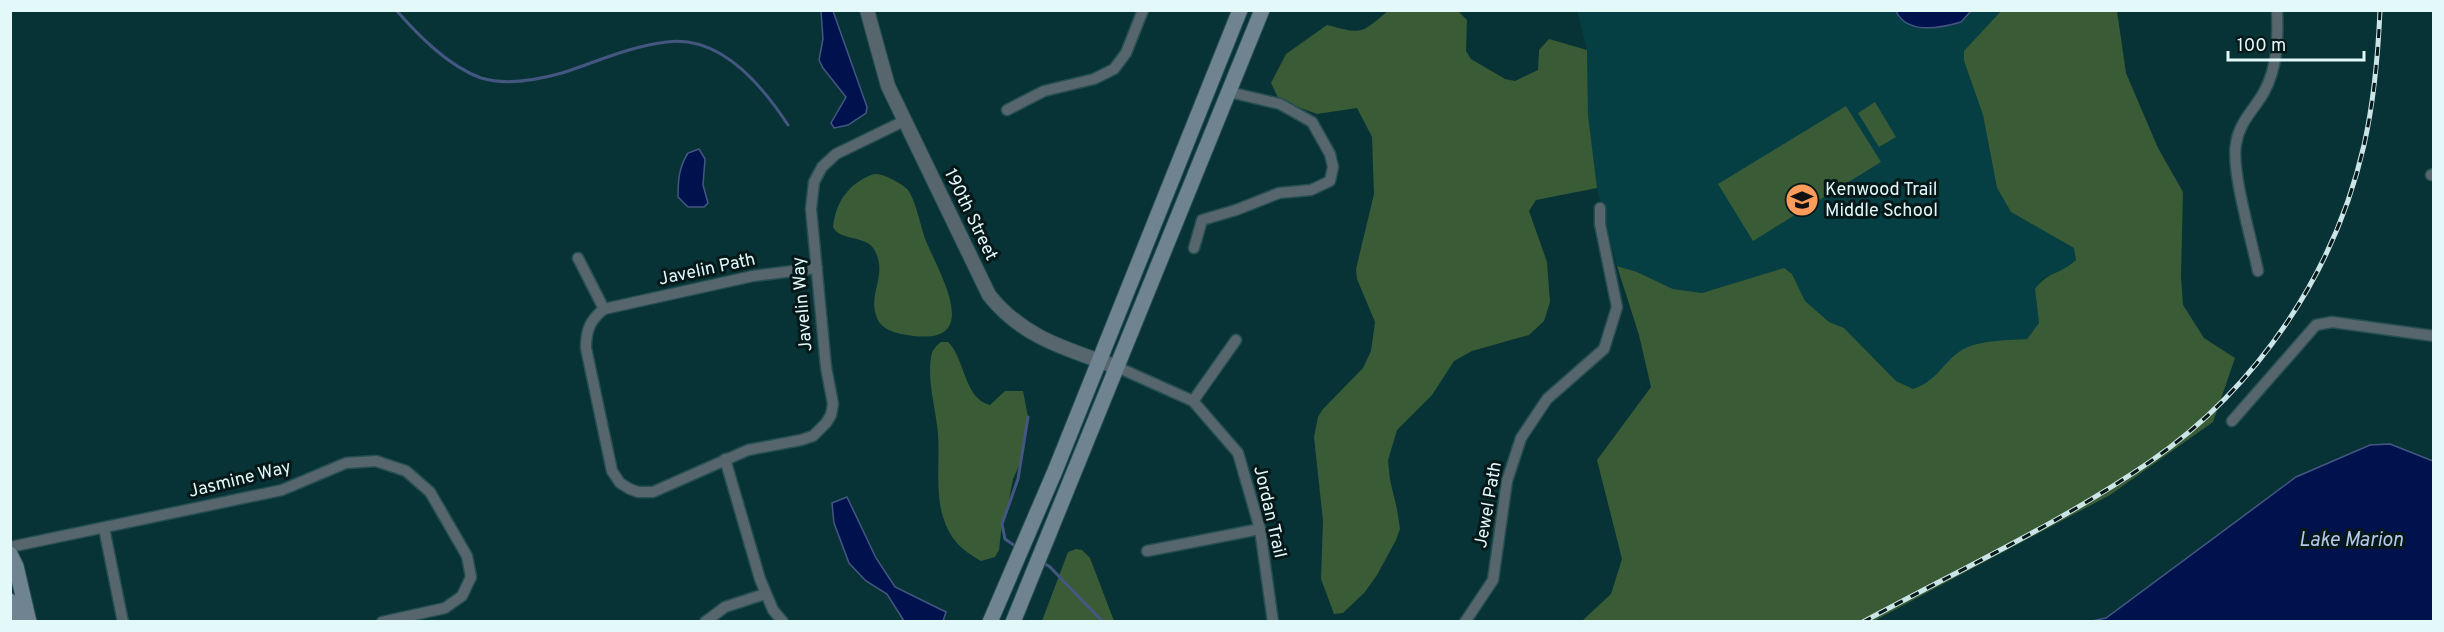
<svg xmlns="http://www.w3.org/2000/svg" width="2444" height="632" font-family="Overpass,sans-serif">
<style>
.built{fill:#053f44}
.green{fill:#395b36}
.water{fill:#00124d;stroke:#445781;stroke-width:1.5}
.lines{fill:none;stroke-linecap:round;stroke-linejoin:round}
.stream{stroke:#445781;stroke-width:3}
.minor-casing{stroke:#264f52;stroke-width:13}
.tertiary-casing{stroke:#264f52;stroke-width:16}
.secondary-casing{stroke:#264f52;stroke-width:17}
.minor{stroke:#57656d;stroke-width:10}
.tertiary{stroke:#57656d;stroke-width:14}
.secondary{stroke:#6f8490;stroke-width:15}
.rail-casing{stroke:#cbe4e5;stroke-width:5}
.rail{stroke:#071819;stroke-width:3;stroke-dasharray:9;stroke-linecap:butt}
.labels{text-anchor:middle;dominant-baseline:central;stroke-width:6;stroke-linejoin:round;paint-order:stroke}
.poi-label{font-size:18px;fill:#e2f8f9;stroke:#071819;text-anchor:start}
.street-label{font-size:18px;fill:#e2f8f9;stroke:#071819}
.water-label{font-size:20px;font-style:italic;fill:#b4c8ed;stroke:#071819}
</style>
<rect width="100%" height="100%" fill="#073337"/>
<polygon class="built" points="1577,11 2002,11 1964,51 1964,61 1983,115 1997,188 2011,212 2074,248 2076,260 2064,271 2043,278 2035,289 2039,323 2027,339 1980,343 1957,353 1928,383 1913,389 1896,381 1844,328 1829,322 1805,301 1792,274 1784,269 1702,293 1673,289 1637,272 1617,266 1597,188 1588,115 1587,50"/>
<g class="green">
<path d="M2002 10 2117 11 2126 73 2158 148 2183 192 2181 276 2183 305 2204 338 2235 358 2213 422 2110 495 1874 621H1582L1611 594 1622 559 1597 460 1651 387 1639 335 1617 266 1637 272 1673 289 1702 293 1784 268 1792 274 1805 301 1829 322 1844 328 1896 381 1913 389C1934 382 1939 369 1955 355 1973 339 2004 341 2027 339L2039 323 2035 289C2048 271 2060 275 2076 260L2074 248 2011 212 1997 188 1983 115 1964 61V51Z"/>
<path d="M1388 11H1458L1467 20 1466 51 1471 59 1505 79 1515 81 1538 70 1539 50 1549 39 1587 50 1588 115 1597 188 1536 200 1529 211 1547 262 1550 302 1544 321 1529 335 1472 351 1454 361 1432 395 1397 430 1388 460 1390 480 1397 509 1400 529 1396 540 1377 575 1365 592 1343 613 1334 614 1321 579 1323 521 1314 437 1318 417 1323 409 1363 368 1371 351 1375 322 1357 279 1356 269 1374 194 1372 137 1357 108 1317 114 1279 100 1271 83 1286 54 1327 25C1363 34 1359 35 1388 11Z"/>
<polygon points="1875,102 1896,137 1879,147 1858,113"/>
<polygon points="1846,106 1881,162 1753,241 1718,184"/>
<path d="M874 174C885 174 899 182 907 189 915 197 921 228 926 241 941 277 985 348 907 335 895 333 881 329 877 318 867 294 888 276 875 251 867 234 840 242 833 227 836 201 849 183 874 174Z"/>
<path d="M941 342H948C965 358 964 399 990 405L1005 391H1023L1028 417 1022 459 1013 479 1007 510 1002 524 999 550 995 557 981 561C962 551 949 538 943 517 935 491 940 462 938 434 936 409 927 382 931 357 932 350 936 346 941 342Z"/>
<polygon points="1076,549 1082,550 1090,558 1114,621 1042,621 1068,552"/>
</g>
<g class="water">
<polygon points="821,11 833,11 867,107 866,113 848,125 834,128 831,123 846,97 823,68 819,60 823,39"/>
<path d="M1896 11H1971L1961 22C1941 28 1907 35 1896 11Z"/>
<path d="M699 149 705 159 703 185 708 203 704 207H688L678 197C678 180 679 167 688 153Z"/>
<polygon points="2390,444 2433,461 2433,621 2092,621 2106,618 2296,477 2370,445"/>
<polygon points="847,497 876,558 895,587 946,612 943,621 904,621 887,594 866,581 849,563 834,523 832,503"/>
</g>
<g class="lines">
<g class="stream">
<path d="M396 10C419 36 448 66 481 78 507 86 537 80 562 73 596 62 631 46 667 42 720 35 762 85 788 125"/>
<polyline points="1018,548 1005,539 1002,524 1018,479 1028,417"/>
<polyline points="1042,562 1050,567 1103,622"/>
</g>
<defs>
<g id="minor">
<polyline points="1007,110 1044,91 1094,79 1114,69 1126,53 1143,10"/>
<polyline points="2431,175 2434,174"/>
<polyline points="1194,248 1202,220 1236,210 1279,193 1311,190 1330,181 1333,167 1330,154 1312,122 1280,104 1229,92"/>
<polyline points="578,258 604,309"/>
<path d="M817 268 753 276 604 309C590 320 586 330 586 348L612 471 620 483 630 489 638 492H653L748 450 801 440 813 436 826 423 831 415 833 404 826 367 811 209 814 182 822 167 836 154 904 121"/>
<path d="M2258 271C2252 241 2231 171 2236 144 2239 122 2254 110 2264 92 2278 66 2278 39 2277 10"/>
<polyline points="1117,367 1193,401 1238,453 1260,529 1273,622"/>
<polyline points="1193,401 1236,340"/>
<polyline points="2232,421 2316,325 2332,322 2434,336"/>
<polyline points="725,459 760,579 773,610 783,622"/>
<polyline points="104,528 123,622"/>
<polyline points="10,547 282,490 346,463 376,461 406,471 430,492 467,556 471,577 462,596 445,608 382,622"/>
<polyline points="1147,551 1260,529"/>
<polyline points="705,622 725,607 765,594"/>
<polyline points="1465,622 1493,580 1507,481 1521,438 1547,399 1604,349 1617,307 1600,224 1600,208"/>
</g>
<path id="tertiary" d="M867 10 888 86 989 295C1023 338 1067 349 1117 367"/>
<g id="secondary">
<polyline points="10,554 16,566 29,622"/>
<polyline points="10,601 15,622"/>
<polyline points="990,622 1055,471 1240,10"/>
<polyline points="1013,622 1262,10"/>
</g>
</defs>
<use href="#minor" class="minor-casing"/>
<use href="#tertiary" class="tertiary-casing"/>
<use href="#secondary" class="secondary-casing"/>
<use href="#minor" class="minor"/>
<use href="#tertiary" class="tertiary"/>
<use href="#secondary" class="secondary"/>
<defs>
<path id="rail" d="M1863 622C1959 570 2061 523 2151 461 2258 387 2335 272 2364 145 2374 101 2378 56 2380 10"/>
</defs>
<use href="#rail" class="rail-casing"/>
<use href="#rail" class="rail"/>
</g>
<defs>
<symbol id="school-disc" viewBox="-11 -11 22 22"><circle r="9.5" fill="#ff9b5b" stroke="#071819"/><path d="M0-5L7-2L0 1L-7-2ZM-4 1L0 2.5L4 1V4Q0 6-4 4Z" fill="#111"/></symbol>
</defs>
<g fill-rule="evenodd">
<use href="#school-disc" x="1783" y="181" width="38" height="38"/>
</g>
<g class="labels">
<g class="poi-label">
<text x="1825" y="190">Kenwood Trail<tspan x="1825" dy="21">Middle School</tspan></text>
</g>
<g class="street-label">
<text transform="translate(970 215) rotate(64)">190th Street</text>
<text transform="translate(707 270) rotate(-12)">Javelin Path</text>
<text transform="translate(803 304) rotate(-95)">Javelin Way</text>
<text transform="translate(240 480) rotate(-14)">Jasmine Way</text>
<text transform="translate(1489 505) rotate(-80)">Jewel Path</text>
<text transform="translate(1269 512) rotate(77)">Jordan Trail</text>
</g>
<g class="water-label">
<text x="2351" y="541">Lake Marion</text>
</g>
</g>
<rect width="2444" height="632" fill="none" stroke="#e2f8f9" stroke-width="24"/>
<path d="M2228 51v9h136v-9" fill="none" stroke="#e2f8f9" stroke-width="3"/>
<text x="2237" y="51" font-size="18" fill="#e2f8f9" stroke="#071819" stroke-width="4.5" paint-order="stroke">100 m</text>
</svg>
